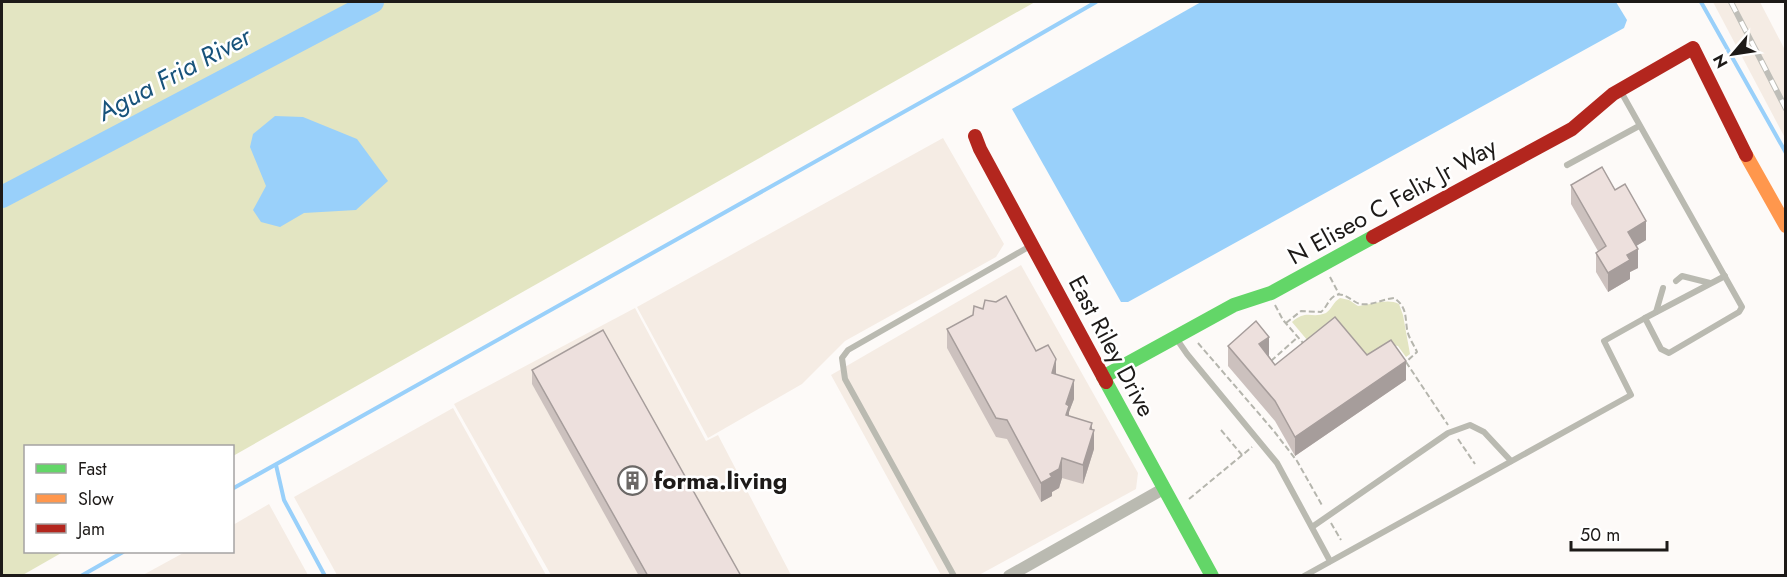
<svg xmlns="http://www.w3.org/2000/svg" width="1787" height="577" font-family="Jost,sans-serif">
<style>
.built{fill:#f5ece4}
.green{fill:#e3e5c2}
.water{fill:#99d0fa}
.lines{fill:none;stroke-linecap:round;stroke-linejoin:round}
.stream{stroke:#99d0fa;stroke-width:4}
.river{stroke:#99d0fa;stroke-width:22}
.path{stroke:#b5b5ad;stroke-width:2;stroke-dasharray:6 3;stroke-linecap:butt}
.lane{stroke:#babab1;stroke-width:6}
.street{stroke:#babab1;stroke-width:12}
.fast{stroke:#63d668;stroke-width:14}
.slow{stroke:#ff974d;stroke-width:14}
.jam{stroke:#b3261e;stroke-width:14}
.rail-casing{stroke:#bfbeb8;stroke-width:6}
.rail{stroke:#fff;stroke-width:4;stroke-dasharray:11;stroke-linecap:butt}
.wall{fill:#ccc1be}
.shaded-wall{fill:#a69d9b}
.building{fill:#ede0dd;stroke:#a69d9b;stroke-width:1.5}
.labels{text-anchor:middle;dominant-baseline:central;stroke-width:5;stroke-linejoin:round;paint-order:stroke}
.street-label{font-size:24px;fill:#1d1a18;stroke:#fff}
.poi-label{font-size:24px;font-weight:bold;fill:#1d1a18;stroke:#fff;text-anchor:start}
.water-label{font-size:26px;font-style:italic;fill:#18537b;stroke:#fff}
</style>
<rect width="100%" height="100%" fill="#fdfaf8"/>
<g class="built">
<polygon points="1713,2 1760,2 1785,50 1785,138"/>
<polygon points="943,138 1004,244 996,257 845,341 802,384 708,438 637,307"/>
<polygon points="1021,265 1138,473 1136,489 979,575 941,575 831,375"/>
<polygon points="635,308 706,441 718,435 791,575 551,575 454,404"/>
<polygon points="453,408 546,575 337,575 294,497"/>
<polygon points="269,504 308,575 143,575 185,552 232,552 233,525"/>
</g>
<g class="green">
<polygon points="2,2 1035,2 233,456 232,446 26,446 26,552 63,552 21,576 2,575"/>
<path d="M1340 298 1349 300 1358 306C1371 305 1387 298 1399 304L1403 315 1410 354 1406 357 1398 346 1392 345 1368 362 1313 347 1292 322C1307 309 1311 319 1326 313 1332 309 1333 302 1340 298Z"/>
</g>
<g class="water">
<polygon points="1201,2 1616,2 1627,20 1624,28 1128,302 1121,302 1012,109"/>
<polygon points="275,116 303,117 357,139 388,181 356,210 304,213 280,227 261,222 253,210 266,186 250,147 253,134"/>
</g>
<g class="lines">
<g class="stream">
<polyline points="1701,2 1786,153"/>
<polyline points="276,465 284,500 325,576"/>
<polyline points="232,489 966,77 1096,2"/>
<polyline points="81,576 123,552"/>
</g>
<polyline class="river" points="2,197 373,2"/>
<g class="path">
<polyline points="1330,277 1339,294"/>
<polyline points="1275,305 1283,320 1304,344"/>
<path d="M1286 323 1301 311 1321 312C1326 308 1328 301 1333 297 1342 289 1352 302 1360 304 1372 306 1383 299 1394 298 1407 307 1405 316 1407 329 1408 337 1414 345 1417 352L1406 362"/>
<polyline points="1198,343 1273,430 1297,461 1323,507"/>
<polyline points="1271,361 1298,337"/>
<polyline points="1406,362 1448,425"/>
<polyline points="1221,430 1242,455"/>
<polyline points="1458,439 1475,464"/>
<polyline points="1189,499 1252,447"/>
<polyline points="1331,523 1341,540"/>
</g>
<g class="lane">
<polyline points="1567,165 1639,126"/>
<polyline points="1676,281 1682,276 1710,283"/>
<polyline points="1656,312 1663,288"/>
<polyline points="1645,318 1725,276"/>
<polyline points="1176,338 1187,354 1277,463 1330,561"/>
<polyline points="1312,527 1448,433 1470,425 1484,432 1511,461"/>
<polyline points="954,576 845,379 842,358 848,350 1032,245"/>
<polyline points="1304,576 1631,395 1604,341 1645,318 1661,349 1669,353 1739,312 1742,307 1620,90"/>
</g>
<polyline class="street" points="1009,576 1163,489"/>
<g class="fast">
<polyline points="1103,377 1234,305 1271,293 1373,237"/>
<polyline points="1106,382 1212,576"/>
</g>
<polyline class="slow" points="1746,155 1786,226"/>
<g class="jam">
<polyline points="975,136 980,149 1106,382"/>
<polyline points="1373,237 1572,129 1613,94 1693,48 1746,155"/>
</g>
<defs>
<polyline id="rail" points="1731,2 1786,109"/>
</defs>
<use href="#rail" class="rail-casing"/>
<use href="#rail" class="rail"/>
</g>
<g class="wall">
<polygon points="1571,185 1615,190 1646,240 1636,246 1638,268 1630,272 1630,279 1608,292 1596,272 1596,253 1598,251 1571,204"/>
<polygon points="996,302 1056,374 1074,399 1069,412 1069,416 1092,429 1094,449 1083,484 1062,478 1059,488 1052,492 1052,496 1041,502 1007,439 996,437 947,348 947,329"/>
<polygon points="1228,346 1269,356 1275,365 1367,355 1406,380 1295,456 1275,421 1228,366"/>
<polygon points="532,370 741,576 639,576 532,384"/>
</g>
<g class="shaded-wall">
<polygon points="1646,221 1646,240 1628,251 1628,232"/>
<polygon points="1638,249 1638,268 1630,272 1630,279 1608,292 1608,273 1627,255"/>
<polygon points="1269,337 1269,356 1259,363 1259,344"/>
<polygon points="1056,359 1056,378 1052,373"/>
<polygon points="1406,361 1406,380 1295,456 1295,437"/>
<polygon points="1074,380 1074,399 1069,412 1069,425 1066,434 1066,404"/>
<polygon points="1092,423 1092,437 1094,430 1094,449 1083,484 1083,465"/>
<polygon points="1062,458 1062,478 1059,488 1052,492 1052,496 1041,502 1041,483 1050,474"/>
</g>
<g class="building">
<polygon points="1602,167 1615,190 1625,184 1646,221 1628,232 1638,249 1627,255 1630,260 1608,273 1596,253 1606,246 1571,185"/>
<polygon points="1006,296 1036,351 1048,345 1056,359 1052,373 1074,380 1066,404 1069,406 1066,415 1092,423 1090,429 1094,430 1083,465 1062,458 1059,469 1050,474 1052,477 1041,483 1007,420 996,418 947,329 973,315 974,306 983,309 985,300 996,302"/>
<polygon points="1335,317 1367,355 1391,340 1406,361 1295,437 1275,401 1228,346 1256,321 1269,337 1259,344 1275,365"/>
<polygon points="603,330 741,576 648,576 532,370"/>
</g>
<defs>
<symbol id="building-ring" viewBox="-11 -11 22 22"><circle r="9.5" fill="#fff" stroke="#6b6866" stroke-width="1.5"/><path d="M-4-6H4V6H1V3H-1V6H-4ZM-2.5-4.3h1.7v1.8h-1.7ZM.8-4.3h1.7v1.8H.8ZM-2.5-1h1.7V.8h-1.7ZM.8-1h1.7V.8H.8Z" fill="#6b6866"/></symbol>
</defs>
<g fill-rule="evenodd">
<use href="#building-ring" x="616" y="464" width="33" height="33"/>
</g>
<g class="labels">
<g class="street-label">
<text transform="translate(1392 201) rotate(-29)">N Eliseo C Felix Jr Way</text>
<text transform="translate(1112 346) rotate(62)">East Riley Drive</text>
</g>
<g class="poi-label">
<text x="654" y="480">forma.living</text>
</g>
<g class="water-label">
<text transform="translate(174 74) rotate(-28)">Agua Fria River</text>
</g>
</g>
<rect width="1787" height="577" fill="none" stroke="#1d1a18" stroke-width="6"/>
<rect x="24" y="445" width="210" height="108" fill="#ffffff" stroke="#a5a3a3" stroke-width="1.5"/>
<rect x="36" y="464" width="30" height="9" fill="#63d668" stroke="#a5a3a3" stroke-width="1.5"/>
<text x="78" y="475" font-size="18" fill="#1d1a18">Fast</text>
<rect x="36" y="494" width="30" height="9" fill="#ff974d" stroke="#a5a3a3" stroke-width="1.5"/>
<text x="78" y="505" font-size="18" fill="#1d1a18">Slow</text>
<rect x="36" y="524" width="30" height="9" fill="#b3261e" stroke="#a5a3a3" stroke-width="1.5"/>
<text x="78" y="535" font-size="18" fill="#1d1a18">Jam</text>
<g transform="translate(1733 54) rotate(241)" stroke="#ffffff" stroke-width="4.5" paint-order="stroke">
<path d="M0-4.5L10 22L0 15L-10 22Z" fill="#1d1a18"/>
<text y="-9" font-size="16" font-weight="bold" text-anchor="middle" fill="#1d1a18">N</text>
</g>
<path d="M1571 541v9h96v-9" fill="none" stroke="#1d1a18" stroke-width="3"/>
<text x="1580" y="541" font-size="18" fill="#1d1a18" stroke="#ffffff" stroke-width="4.5" paint-order="stroke">50 m</text>
</svg>
